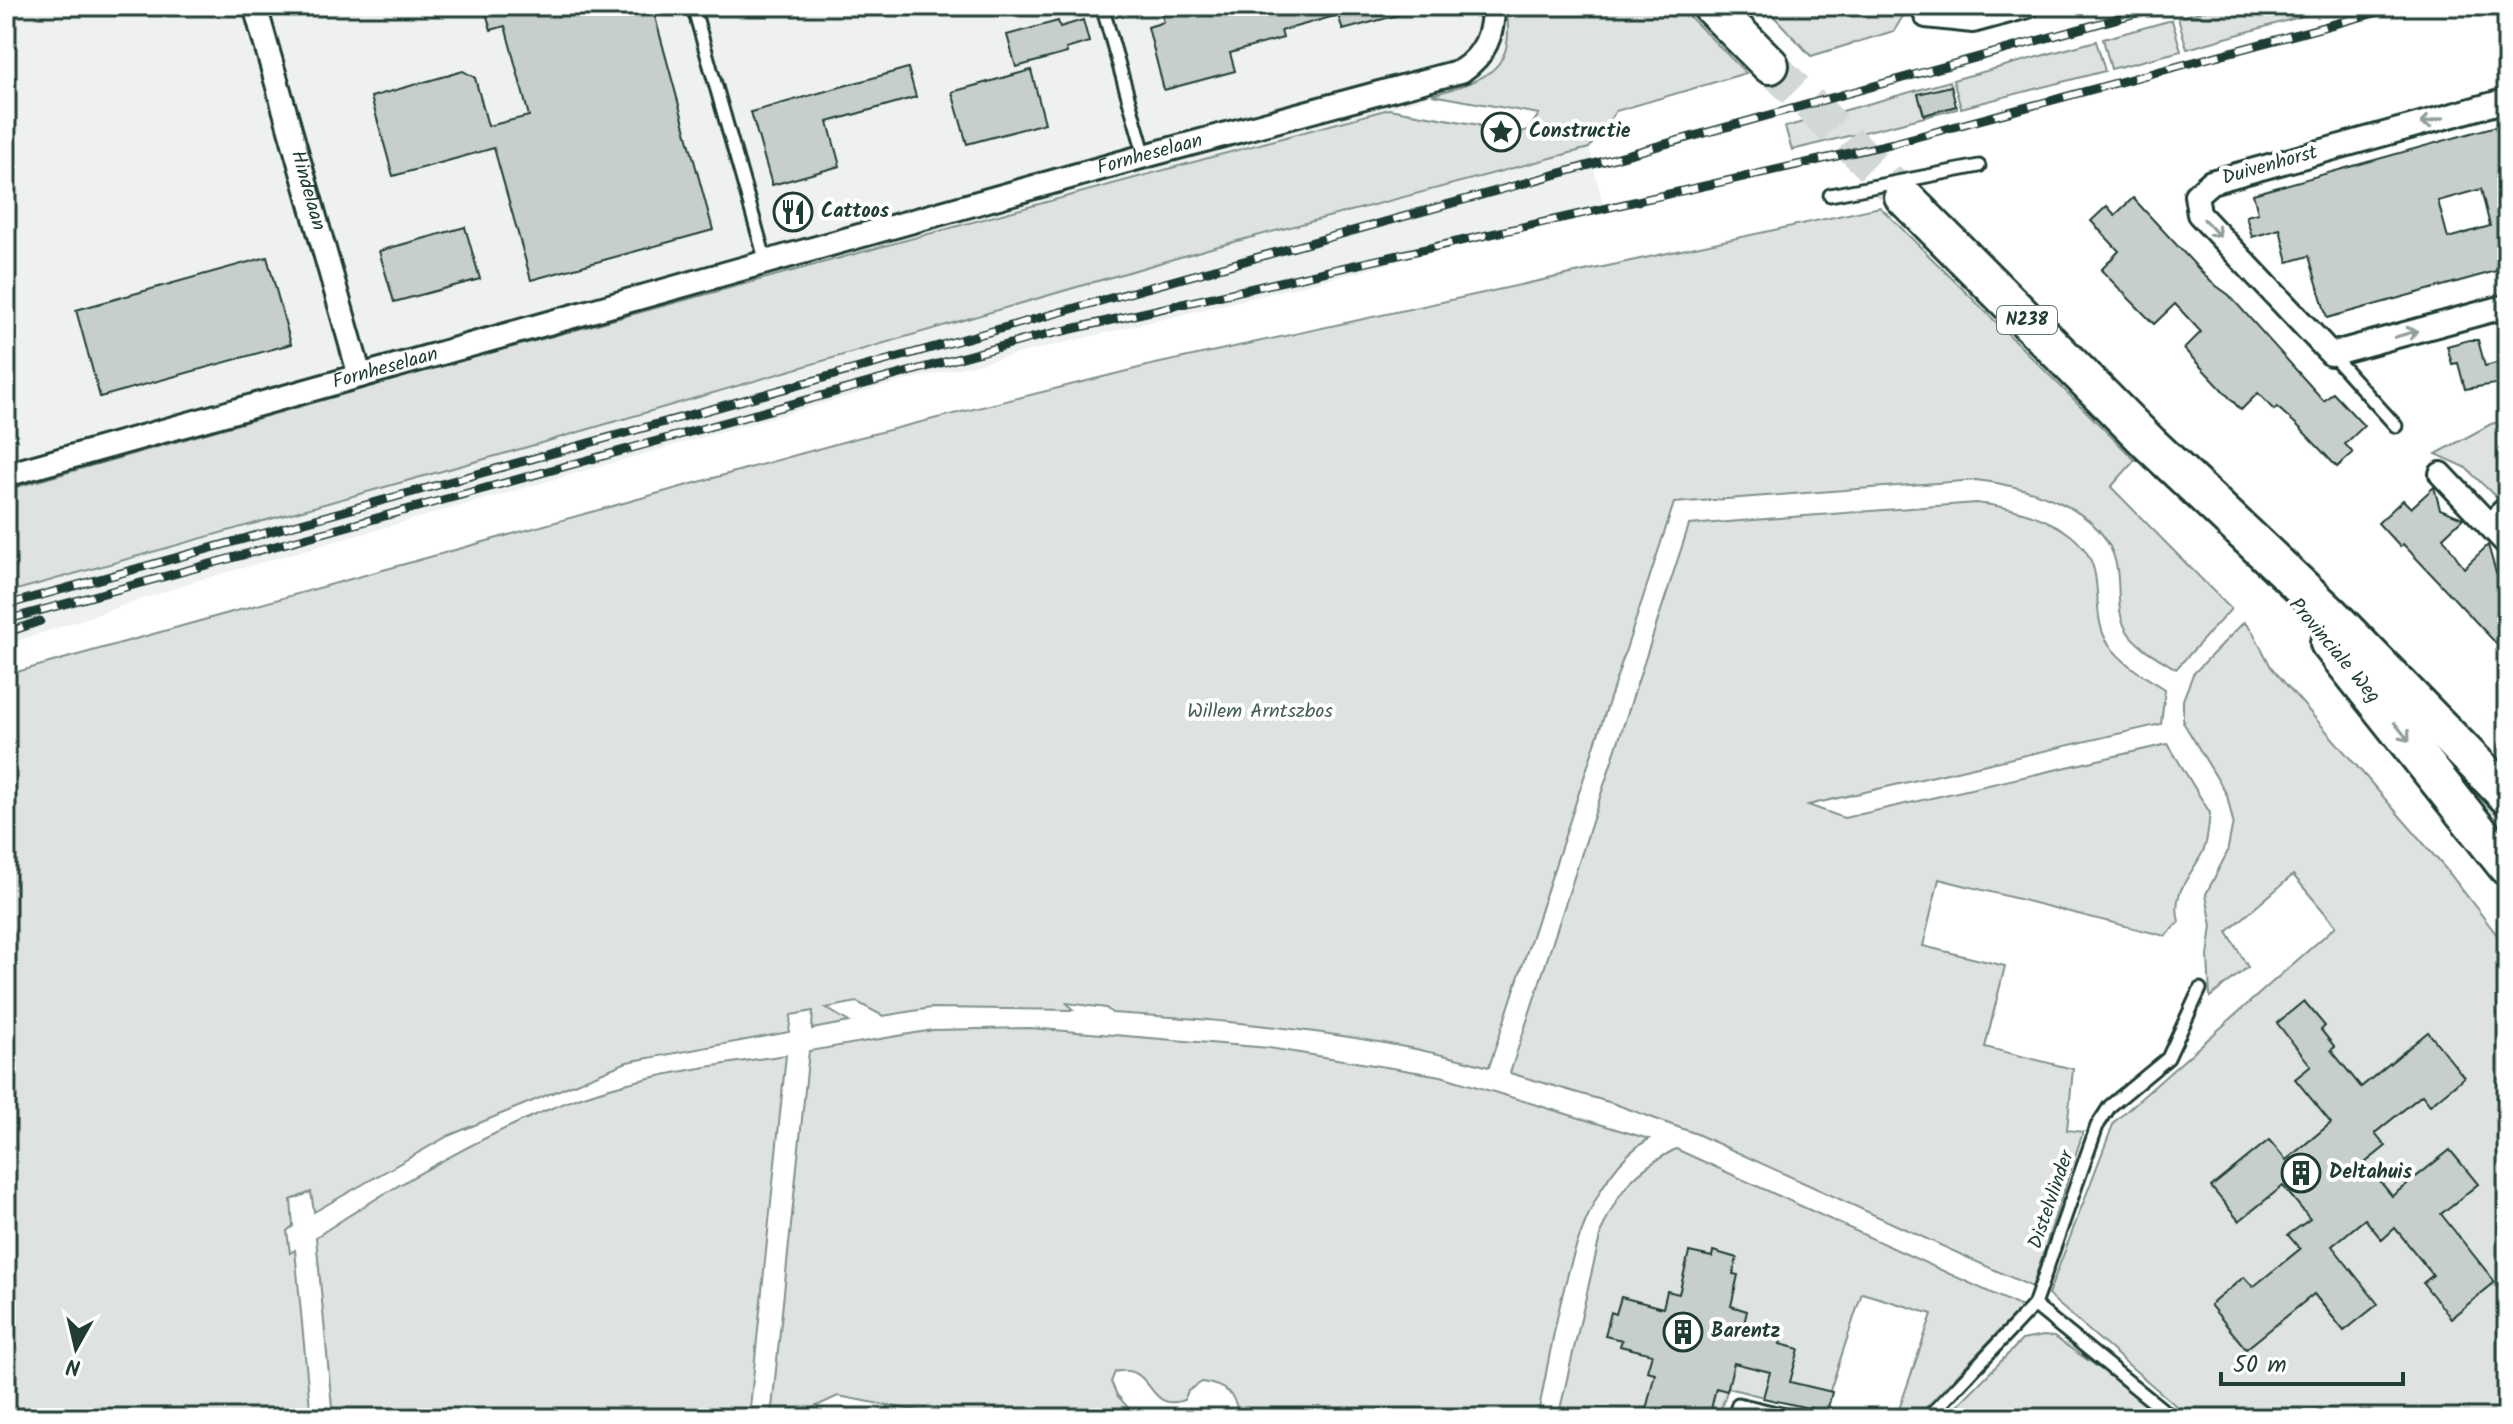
<svg xmlns="http://www.w3.org/2000/svg" width="2513" height="1424" font-family="Kalam,sans-serif">
<style>
.built{fill:#eef1f0}
.green{fill:#dee3e2;stroke:#7e908b;stroke-width:2}
.building{fill:#c7cfcc;stroke:#1f3d34;stroke-width:2;fill-rule:evenodd}
.lines{fill:none;stroke-linecap:round;stroke-linejoin:round}
.primary-tunnel{stroke:#d2d8d6;stroke-width:36;stroke-dasharray:36 18;stroke-linecap:butt}
.lane-casing{stroke:#1f3d34;stroke-width:17}
.street-casing{stroke:#1f3d34;stroke-width:28}
.primary-casing{stroke:#1f3d34;stroke-width:42}
.lane{stroke:#fff;stroke-width:11}
.street{stroke:#fff;stroke-width:22}
.primary{stroke:#fff;stroke-width:36}
.rail-casing{stroke:#1f3d34;stroke-width:9}
.rail{stroke:#fff;stroke-width:6;stroke-dasharray:18;stroke-linecap:butt}
.oneway{stroke:#8f9e9a}
.labels{text-anchor:middle;dominant-baseline:central;stroke-width:8;stroke-linejoin:round;paint-order:stroke}
.shield{fill:#fff;stroke:#627771;stroke-width:2}
.shield-label{font-size:18px;font-weight:bold;fill:#1f3d34}
.poi-label{font-size:20px;font-weight:bold;fill:#1f3d34;stroke:#fff;text-anchor:start}
.street-label{font-size:20px;fill:#1f3d34;stroke:#fff}
.park-label{font-size:20px;fill:#455e57;stroke:#fff}
</style>
<rect width="100%" height="100%" fill="#fff"/>
<filter id="ink" filterUnits="userSpaceOnUse"><feTurbulence type="fractalNoise" baseFrequency=".0125" numOctaves="2"/><feDisplacementMap in="SourceGraphic" scale="16" xChannelSelector="R" yChannelSelector="G"/><feConvolveMatrix kernelMatrix="1 2 1 2 8 2 1 2 1" color-interpolation-filters="sRGB"/></filter>
<g filter="url(#ink)">
<g class="built">
<polygon points="6,6 1506,6 1510,30 1500,63 1484,79 1365,116 457,362 6,490"/>
<polygon points="1589,148 1603,204 1359,272 884,386 196,581 6,645 6,593 517,450 1211,248"/>
</g>
<g class="green">
<path d="M1506 6H1679L1746 73 1616 111 1589 148 1211 248 517 450 6 593V490L457 362 1389 109 1479 125 1483 138 1490 140 1528 130 1539 114 1432 95C1486 79 1517 72 1506 6Z"/>
<polygon points="1764,6 1909,6 1894,31 1811,56"/>
<polygon points="2221,6 2315,6 2317,12 2187,49 2178,18"/>
<polygon points="2172,20 2181,51 2111,69 2103,39"/>
<polygon points="2096,41 2105,71 1961,108 1953,80"/>
<polygon points="1950,81 1951,86 1918,95 1924,115 1957,106 1957,109 1792,150 1785,127"/>
<path d="M1880 207 2135 460 2111 487 2231 609 2176 669C2159 658 2138 648 2127 631 2115 612 2121 585 2116 564 2104 506 2025 486 1976 480L1674 503 1489 1067C1373 1034 1233 1020 1112 1013L1106 1008 1067 1003 1073 1010 931 1008 883 1016 857 1002 826 1008 849 1022 812 1029 813 1011 791 1015 789 1032 627 1062 448 1136 314 1212 311 1192 291 1200 293 1226 287 1231 290 1253 295 1250 311 1418H6V675L857 438 1151 365Z"/>
<polygon points="2507,420 2507,494 2500,501 2465,467 2436,454 2491,424"/>
<path d="M1976 503C2015 507 2083 523 2094 570 2100 593 2094 622 2108 643 2122 664 2144 676 2165 689L2161 724 1808 805 1844 818 2168 744 2210 813C2208 828 2208 845 2200 857 2187 881 2172 893 2179 922L2165 936 1939 879 1923 946 2005 966 1985 1047 2073 1069 2067 1130 2083 1132 2032 1287 1697 1134 1612 1103 1510 1073 1689 525Z"/>
<polygon points="2244,622 2253,632 2271,667 2450,874 2507,948 2507,1418 2190,1418 2048,1295 2114,1122 2336,926 2293,875 2227,932 2248,967 2210,997 2208,956 2212,926 2206,894 2227,853 2233,822 2227,795 2183,722 2183,700 2193,674"/>
<polygon points="2445,754 2507,811 2507,855 2453,779"/>
<path d="M1030 1028 1269 1048 1441 1076 1649 1139C1571 1182 1555 1338 1537 1418H1239C1236 1393 1226 1386 1202 1382L1188 1391 1184 1400C1146 1414 1155 1362 1115 1372L1111 1382 1117 1395 1137 1418H955L838 1396 810 1409 804 1418H771L809 1051 933 1030Z"/>
<path d="M786 1055 749 1418H333L316 1237C391 1187 499 1125 584 1096 649 1074 719 1065 786 1055Z"/>
<path d="M1676 1149 2022 1307 1916 1418H1896L1932 1314 1862 1293 1823 1412 1728 1388 1718 1418H1558L1601 1232C1619 1189 1634 1171 1676 1149Z"/>
<polygon points="2043,1336 2054,1337 2137,1394 2163,1418 1945,1418 2022,1340"/>
</g>
<g class="building">
<polygon points="484,6 652,6 713,230 531,280 494,148 393,176 371,97 463,71 475,78 488,126 529,116 505,26 491,30"/>
<polygon points="1159,6 1408,6 1409,12 1343,30 1338,15 1281,31 1283,38 1230,53 1235,71 1164,90 1148,27 1164,22"/>
<polygon points="1083,20 1089,42 1066,49 1067,53 1016,67 1007,35 1058,21 1060,27"/>
<polygon points="908,68 916,97 828,122 840,166 772,185 751,112"/>
<polygon points="1031,70 1045,123 967,144 952,92"/>
<polygon points="1951,86 1956,106 1924,115 1918,94"/>
<path d="M2507 123V154L2497 157 2507 192V268L2327 318 2309 256 2288 262 2280 229 2252 237 2246 216 2258 213 2253 194ZM2481 189 2490 226 2448 238 2438 201Z"/>
<polygon points="2133,198 2211,282 2229,295 2324,401 2333,393 2364,426 2345,444 2353,453 2337,467 2298,426 2277,407 2274,410 2258,393 2241,410 2184,349 2201,332 2175,304 2154,324 2101,270 2119,251 2091,221 2107,206 2115,215"/>
<polygon points="465,227 480,279 394,302 379,251"/>
<polygon points="267,257 291,344 100,397 76,310"/>
<polygon points="2469,340 2478,340 2485,366 2507,360 2507,382 2465,389 2458,363 2452,364 2447,346"/>
<polygon points="2434,487 2440,509 2463,518 2443,537 2464,568 2488,545 2496,573 2507,571 2507,655 2403,544 2400,547 2378,523 2403,500 2411,508"/>
<polygon points="2304,1001 2325,1026 2321,1030 2335,1047 2331,1050 2361,1087 2428,1032 2464,1077 2430,1105 2422,1095 2375,1133 2386,1146 2365,1163 2392,1196 2450,1150 2478,1184 2441,1214 2495,1282 2451,1318 2423,1283 2433,1275 2395,1228 2382,1240 2365,1219 2332,1246 2378,1304 2344,1331 2314,1294 2246,1349 2210,1305 2244,1277 2253,1287 2300,1249 2288,1235 2310,1219 2283,1186 2239,1221 2211,1187 2269,1140 2286,1160 2331,1123 2295,1079 2311,1066 2277,1023"/>
<polygon points="1713,1251 1737,1258 1733,1274 1738,1275 1731,1306 1747,1311 1743,1328 1782,1338 1780,1344 1799,1349 1790,1382 1832,1392 1827,1412 1763,1398 1770,1372 1734,1363 1727,1391 1716,1388 1709,1418 1644,1418 1655,1373 1647,1371 1652,1354 1620,1346 1622,1340 1605,1336 1611,1312 1616,1314 1621,1297 1663,1308 1667,1291 1679,1294 1689,1252 1712,1257"/>
</g>
<g class="lines">
<polyline class="primary-tunnel" points="1770,65 1903,196"/>
<defs>
<g id="lane">
<polyline points="693,6 766,262"/>
<polyline points="1102,6 1145,156"/>
<polyline points="1830,195 1979,166"/>
<polyline points="2331,354 2396,426"/>
<polyline points="2034,1305 2173,1418"/>
<polyline points="1734,1418 1738,1404 1798,1418"/>
<polyline points="1928,1418 2034,1305 2097,1126 2110,1106 2168,1058 2200,989"/>
</g>
<g id="street">
<path id="s1" d="M255 6 360 376"/>
<polyline points="1926,6 1926,16 1973,21 2028,6"/>
<polyline points="2507,100 2211,182 2196,195 2199,214 2331,354 2507,306"/>
<polyline points="2441,474 2507,544"/>
<path id="s2" d="M6 475 1145 156 1461 71C1485 55 1493 35 1493 6"/>
<polyline points="2489,525 2507,508"/>
</g>
<g id="primary">
<polyline points="1711,6 1770,65"/>
<polyline points="1903,196 2150,444 2330,614 2507,796"/>
<polyline points="2329,643 2507,867"/>
</g>
</defs>
<use href="#lane" class="lane-casing"/>
<use href="#street" class="street-casing"/>
<use href="#primary" class="primary-casing"/>
<use href="#lane" class="lane"/>
<use href="#street" class="street"/>
<use href="#primary" class="primary"/>
<defs>
<g id="rail">
<polyline points="6,605 2162,6"/>
<polyline points="6,620 1032,338 1894,143 2401,6"/>
<polyline points="6,633 40,621"/>
</g>
</defs>
<use href="#rail" class="rail-casing"/>
<use href="#rail" class="rail"/>
</g>
<defs><path id="oneway-shaft" d="M-6 0H5M1.5-3L5.5 0L1.5 3" fill="none" stroke-width="1.6" stroke-linecap="round" stroke-linejoin="round" transform="scale(2)"/></defs>
<g class="oneway">
<use href="#oneway-shaft" transform="translate(2432 121) rotate(165)"/>
<use href="#oneway-shaft" transform="translate(2212 228) rotate(47)"/>
<use href="#oneway-shaft" transform="translate(2406 334) rotate(-16)"/>
<use href="#oneway-shaft" transform="translate(2402 732) rotate(51)"/>
</g>
</g>
<defs>
<symbol id="sight-ring" viewBox="-11 -11 22 22"><circle r="9.5" fill="#fff" stroke="#1f3d34" stroke-width="1.5"/><path d="M0-6L1.8-2.2L6-1.7L2.9 1.2L3.7 5.4L0 3.3L-3.7 5.4L-2.9 1.2L-6-1.7L-1.8-2.2Z" fill="#1f3d34"/></symbol>
<symbol id="restaurant-ring" viewBox="-11 -11 22 22"><circle r="9.5" fill="#fff" stroke="#1f3d34" stroke-width="1.5"/><path d="M-5-6h1v4h1v-4h1v4h1v-4h1v5L-1.5 .5V6h-2V.5L-5-1ZM5-6V6H3V1.5H1.5Q1.5-4 5-6Z" fill="#1f3d34"/></symbol>
<symbol id="building-ring" viewBox="-11 -11 22 22"><circle r="9.5" fill="#fff" stroke="#1f3d34" stroke-width="1.5"/><path d="M-4-6H4V6H1V3H-1V6H-4ZM-2.5-4.3h1.7v1.8h-1.7ZM.8-4.3h1.7v1.8H.8ZM-2.5-1h1.7V.8h-1.7ZM.8-1h1.7V.8H.8Z" fill="#1f3d34"/></symbol>
</defs>
<g fill-rule="evenodd">
<use href="#sight-ring" x="1479" y="110" width="44" height="44"/>
<use href="#restaurant-ring" x="771" y="190" width="44" height="44"/>
<use href="#building-ring" x="2279" y="1151" width="44" height="44"/>
<use href="#building-ring" x="1661" y="1310" width="44" height="44"/>
</g>
<g class="labels">
<rect class="shield" x="1997" y="306" width="60" height="28" rx="6"/>
<g class="shield-label">
<text x="2027" y="320">N238</text>
</g>
<g class="poi-label">
<text x="1529" y="132">Constructie</text>
<text x="821" y="212">Cattoos</text>
<text x="2329" y="1173">Deltahuis</text>
<text x="1711" y="1332">Barentz</text>
</g>
<g class="street-label">
<text stroke="none"><textPath href="#s2" startOffset="1188">Fornheselaan</textPath></text>
<text transform="translate(2270 166) rotate(-16)">Duivenhorst</text>
<text stroke="none"><textPath href="#s1" startOffset="192">Hindelaan</textPath></text>
<text stroke="none"><textPath href="#s2" startOffset="394">Fornheselaan</textPath></text>
<text transform="translate(2334 651) rotate(50)">Provinciale Weg</text>
<text transform="translate(2052 1200) rotate(-71)">Distelvlinder</text>
</g>
<g class="park-label">
<text x="1260" y="712">Willem Arntszbos</text>
</g>
</g>
<rect width="2513" height="1424" fill="none" stroke="#fff" stroke-width="32"/>
<rect x="16" y="16" width="2481" height="1392" fill="none" stroke="#1f3d34" stroke-width="3" filter="url(#ink)"/>
<g transform="translate(76 1348) rotate(188)" stroke="#ffffff" stroke-width="6" paint-order="stroke">
<path d="M0-6L14 30L0 20L-14 30Z" fill="#1f3d34"/>
<text y="-12" font-size="22" font-weight="bold" text-anchor="middle" fill="#1f3d34">N</text>
</g>
<path d="M2221 1372v12h182v-12" fill="none" stroke="#1f3d34" stroke-width="4"/>
<text x="2233" y="1372" font-size="24" fill="#1f3d34" stroke="#ffffff" stroke-width="6" paint-order="stroke">50 m</text>
</svg>
